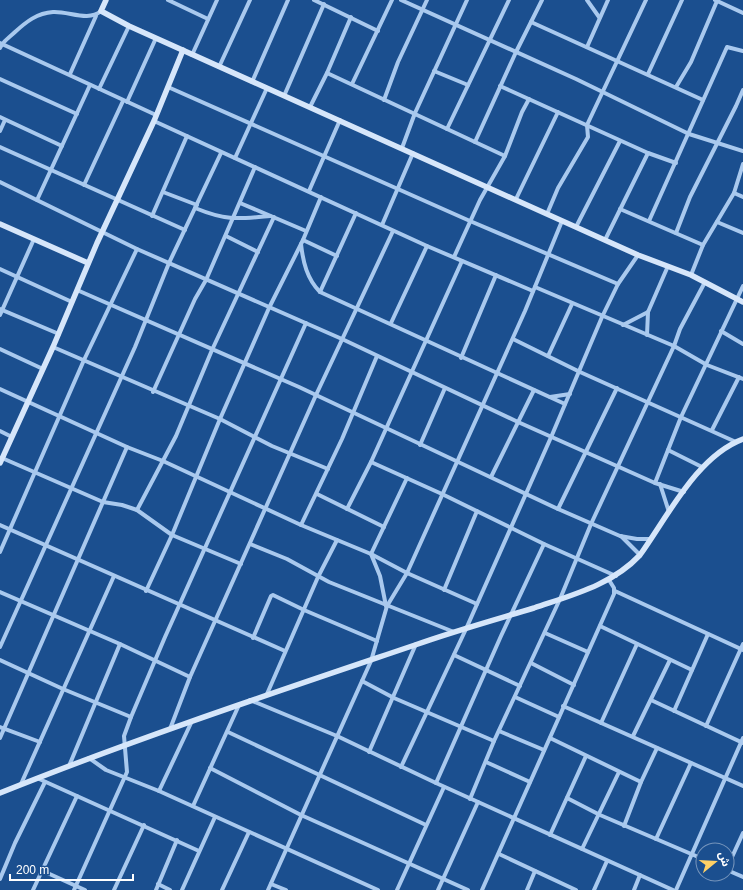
<svg xmlns="http://www.w3.org/2000/svg" width="743" height="890" font-family="Helvetica,'Noto Sans Arabic',sans-serif">
<style>
.lines{fill:none;stroke-linecap:round;stroke-linejoin:round}
.street{stroke:#a9c9ee;stroke-width:4}
.secondary{stroke:#d6e6fa;stroke-width:5.5}
</style>
<rect width="100%" height="100%" fill="#1b4f8f"/>
<g class="lines">
<g class="street">
<polyline points="168,0 208,19"/>
<polyline points="314,0 378,31"/>
<polyline points="401,0 576,79 689,134 743,151"/>
<polyline points="587,0 599,17"/>
<polyline points="715,0 743,13"/>
<polyline points="531,22 703,100"/>
<polyline points="0,43 156,115"/>
<polyline points="587,47 608,0"/>
<path d="M0 48C3 41 10 37 15 32 26 22 37 13 53 12 69 11 88 22 101 11"/>
<polyline points="192,55 217,0"/>
<polyline points="219,67 250,0"/>
<polyline points="434,71 468,85"/>
<polyline points="327,73 505,156"/>
<polyline points="70,74 96,16"/>
<polyline points="648,74 682,0"/>
<polyline points="0,79 77,114"/>
<polyline points="252,82 288,0"/>
<polyline points="352,84 392,0"/>
<polyline points="500,86 648,153"/>
<polyline points="168,87 470,221 618,284"/>
<polyline points="676,87 691,62 717,1"/>
<polyline points="99,89 129,26"/>
<polyline points="284,96 324,4"/>
<polyline points="384,100 398,62 427,0"/>
<polyline points="127,102 156,38"/>
<polyline points="310,107 327,73 351,17"/>
<polyline points="0,117 62,146"/>
<polyline points="154,121 427,246 533,291"/>
<polyline points="447,129 509,0"/>
<polyline points="0,131 5,120"/>
<polyline points="475,142 516,52 542,0"/>
<polyline points="0,147 185,230"/>
<polyline points="402,148 415,113 467,0"/>
<polyline points="235,158 267,88"/>
<polyline points="0,182 137,249 342,339 518,422 655,483 684,492"/>
<polyline points="84,185 123,101"/>
<polyline points="309,191 340,120"/>
<polyline points="163,192 197,205"/>
<polyline points="734,193 743,197"/>
<polyline points="516,199 558,112"/>
<polyline points="37,200 90,85"/>
<polyline points="240,203 306,231"/>
<path d="M195 208C227 221 237 219 270 216"/>
<polyline points="620,209 703,245"/>
<polyline points="547,214 558,188 588,137 587,125 646,0"/>
<polyline points="152,216 187,136"/>
<polyline points="649,221 727,47 743,51"/>
<polyline points="717,222 743,233"/>
<polyline points="382,225 413,153"/>
<polyline points="576,227 620,141"/>
<polyline points="676,233 690,197 736,106 743,90"/>
<polyline points="226,236 258,252"/>
<polyline points="303,240 337,256"/>
<polyline points="605,240 648,153 676,163"/>
<path d="M301 244C303 262 307 279 320 292L565 404"/>
<polyline points="454,257 480,200 505,156 522,112 529,99"/>
<polyline points="0,269 72,302"/>
<polyline points="691,275 703,245 734,193 743,164"/>
<polyline points="535,287 674,346 707,365 743,379"/>
<polyline points="77,290 299,387 558,509 620,536 637,539 651,539"/>
<polyline points="320,292 356,213"/>
<polyline points="0,309 59,334"/>
<polyline points="0,315 34,239"/>
<polyline points="391,323 427,246"/>
<polyline points="623,325 648,312"/>
<polyline points="721,331 743,344"/>
<polyline points="647,335 648,312 668,266"/>
<polyline points="513,339 580,372 736,442"/>
<polyline points="53,347 220,419 272,446 328,469"/>
<polyline points="0,349 43,369"/>
<polyline points="548,356 572,304"/>
<polyline points="461,358 496,275"/>
<polyline points="0,389 127,447 163,461 301,525 371,554 407,573 477,604"/>
<polyline points="153,392 195,299 206,280 255,167"/>
<polyline points="550,397 570,394"/>
<polyline points="712,430 739,377"/>
<polyline points="0,431 12,437"/>
<polyline points="420,445 445,388"/>
<polyline points="668,450 702,467"/>
<polyline points="2,458 103,502 122,505 137,510 172,535 241,564"/>
<polyline points="371,462 442,494 544,544 616,576"/>
<polyline points="491,477 534,390"/>
<polyline points="655,483 681,417 743,286"/>
<polyline points="660,484 669,512"/>
<polyline points="317,494 384,527"/>
<polyline points="347,509 371,462 462,261"/>
<polyline points="558,509 617,388"/>
<polyline points="137,510 176,436 212,350 274,217"/>
<polyline points="0,525 285,651"/>
<polyline points="301,525 342,439 377,356"/>
<polyline points="621,536 640,555"/>
<polyline points="250,544 287,559 329,582 454,632"/>
<polyline points="0,552 84,360 137,249"/>
<polyline points="444,590 477,511"/>
<polyline points="146,591 172,535 220,419 269,308 303,240 321,197"/>
<polyline points="615,591 743,650"/>
<polyline points="0,592 120,644 190,677"/>
<polyline points="386,606 380,576 371,554 407,478"/>
<polyline points="600,626 692,670"/>
<polyline points="545,633 588,652"/>
<polyline points="253,638 271,596 273,595 304,610 377,641"/>
<polyline points="0,647 135,347 169,263 221,153"/>
<polyline points="454,655 520,686"/>
<polyline points="0,660 63,689 131,717"/>
<polyline points="531,663 574,685"/>
<polyline points="362,681 394,698 494,741"/>
<polyline points="267,694 318,577 337,540"/>
<polyline points="515,697 559,717"/>
<polyline points="250,700 337,736 436,783 673,890"/>
<polyline points="651,700 743,743"/>
<polyline points="563,706 743,786"/>
<polyline points="674,711 708,634"/>
<polyline points="601,723 637,644"/>
<polyline points="706,726 743,644"/>
<polyline points="0,727 40,742"/>
<polyline points="170,729 190,677 316,395 393,231"/>
<polyline points="499,731 544,750"/>
<polyline points="228,732 426,825"/>
<polyline points="633,736 670,660"/>
<polyline points="0,738 127,447"/>
<polyline points="550,738 641,782"/>
<polyline points="369,752 416,644"/>
<polyline points="89,758 106,770 159,791 378,890"/>
<polyline points="486,762 530,782"/>
<polyline points="69,766 120,644"/>
<polyline points="401,767 466,629 552,435 602,317 618,284 638,255"/>
<polyline points="210,768 301,815 468,890"/>
<polyline points="37,778 199,851"/>
<polyline points="436,783 501,636 544,544"/>
<polyline points="21,784 114,576"/>
<polyline points="159,791 192,721"/>
<polyline points="567,798 600,815 703,859"/>
<polyline points="470,799 494,741 560,599 591,524 674,346 680,329 705,282"/>
<polyline points="193,806 239,705"/>
<polyline points="624,826 641,782 657,748"/>
<polyline points="550,835 586,756"/>
<polyline points="656,839 691,763"/>
<polyline points="582,849 619,772"/>
<polyline points="499,854 576,890"/>
<polyline points="727,868 743,833"/>
<polyline points="727,870 743,877"/>
<polyline points="43,871 85,890"/>
<polyline points="0,879 15,843 45,782"/>
<polyline points="158,884 170,890"/>
<polyline points="271,884 286,890"/>
<polyline points="33,890 77,796"/>
<polyline points="74,890 127,772 124,736 131,717 165,637 306,323"/>
<polyline points="114,890 144,825"/>
<polyline points="156,890 177,840"/>
<polyline points="182,890 215,817"/>
<polyline points="222,890 249,832"/>
<polyline points="268,890 371,661 387,606 407,573 525,311 562,221"/>
<polyline points="397,890 444,787"/>
<polyline points="438,890 478,802"/>
<polyline points="482,890 614,594 614,588 609,580"/>
<polyline points="527,890 535,871"/>
<polyline points="594,890 607,861"/>
<polyline points="634,890 640,875"/>
<polyline points="676,890 743,738"/>
</g>
<g class="secondary">
<polyline points="106,0 101,11 129,26 638,255 691,275 743,302"/>
<polyline points="0,224 88,263"/>
<polyline points="0,463 53,347 97,243 154,121 183,50"/>
<path d="M0 793C137 738 276 692 415 645 454 631 494 620 534 608 572 595 612 585 640 555 668 516 697 456 743 439"/>
</g>
</g>
<g transform="translate(715 862) rotate(72)"><circle r="19" fill="#1b4f8f" stroke="#7695bc"/>
<path d="M0-3L7 15L0 10L-7 15Z" fill="#ffd166"/>
<text y="-6" font-size="11" font-weight="bold" text-anchor="middle" fill="#ffffff">ش</text>
</g>
<path d="M10 874v6h123v-6" fill="none" stroke="#ffffff" stroke-width="2"/>
<text x="16" y="874" font-size="12" fill="#ffffff" stroke="#1b4f8f" stroke-width="3" paint-order="stroke">200 m</text>
</svg>
